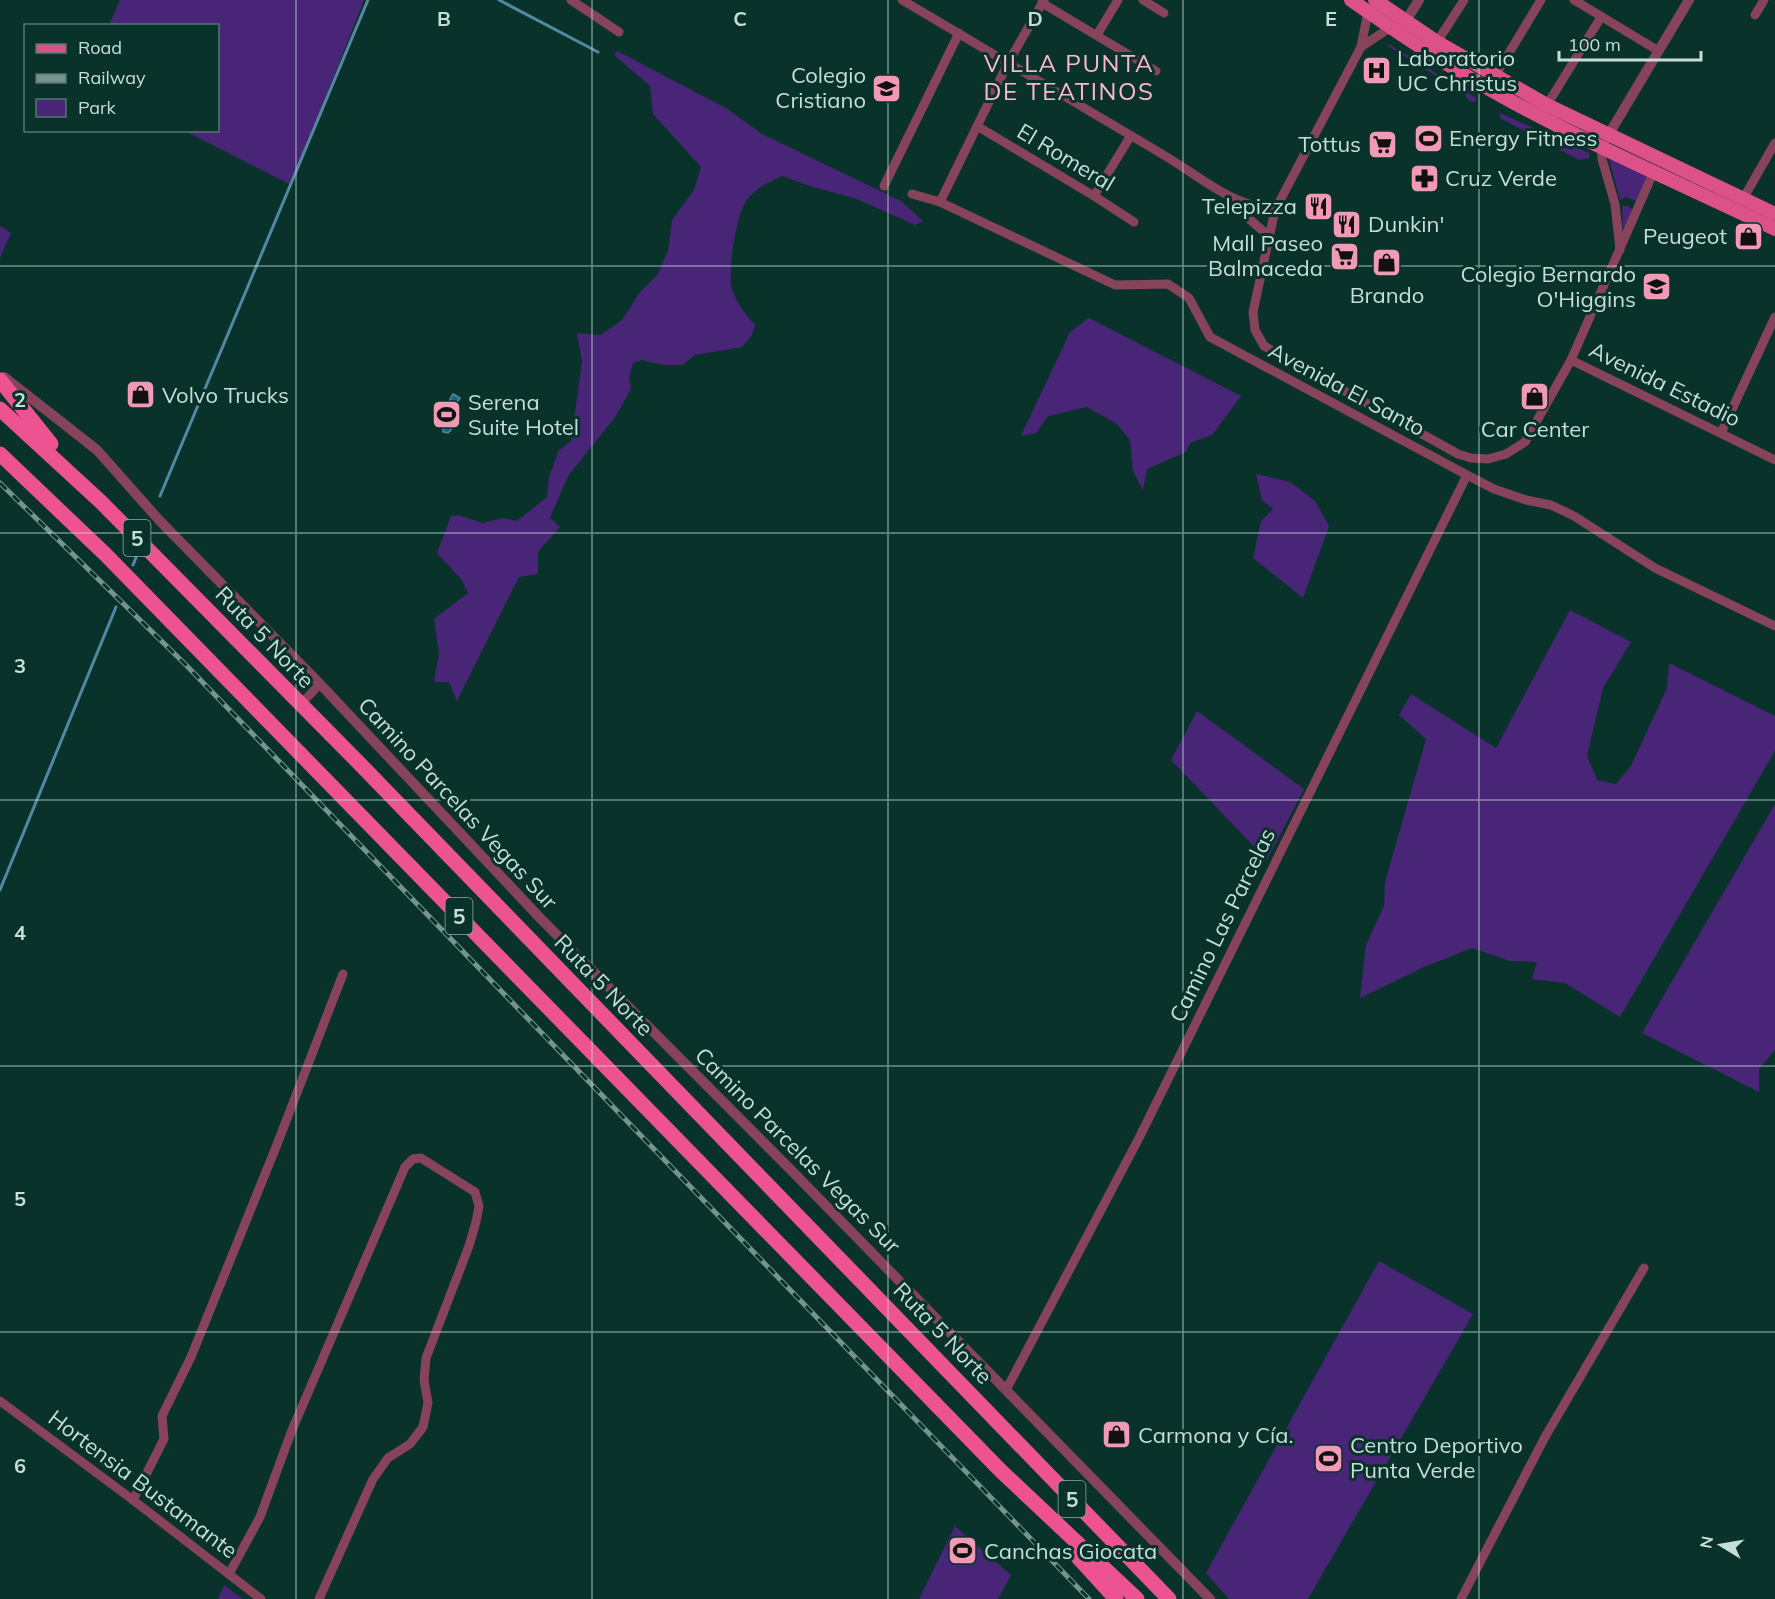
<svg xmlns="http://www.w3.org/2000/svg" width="1775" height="1599" font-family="Mulish,sans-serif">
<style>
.green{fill:#492578}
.water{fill:#20638a;stroke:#5288a1;stroke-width:1.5}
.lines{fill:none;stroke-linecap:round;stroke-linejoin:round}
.stream{stroke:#5288a1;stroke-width:3}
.minor{stroke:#86435a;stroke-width:9}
.tertiary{stroke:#86435a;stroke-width:10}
.primary{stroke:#dc5188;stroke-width:14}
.trunk{stroke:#ed5391;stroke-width:15}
.rail-casing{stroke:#74948d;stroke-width:5}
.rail{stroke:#09322b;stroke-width:3;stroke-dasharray:9;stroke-linecap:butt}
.grid{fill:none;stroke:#c5dfd8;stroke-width:1.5;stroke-opacity:0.55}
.labels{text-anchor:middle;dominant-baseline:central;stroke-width:6;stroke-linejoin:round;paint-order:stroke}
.shield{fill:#09322b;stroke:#8daba4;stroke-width:1.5}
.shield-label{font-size:21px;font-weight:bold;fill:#c5dfd8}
.poi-label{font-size:22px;fill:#c5dfd8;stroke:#09322b;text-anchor:start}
.street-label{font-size:22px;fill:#c5dfd8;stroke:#09322b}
.neighbourhood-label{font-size:24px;letter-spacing:1.5px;fill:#fbb9cd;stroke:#09322b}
.grid-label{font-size:20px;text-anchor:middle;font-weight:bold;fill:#c5dfd8;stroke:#09322b;stroke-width:6;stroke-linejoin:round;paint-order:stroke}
</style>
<rect width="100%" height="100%" fill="#09322b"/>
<g class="green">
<polygon points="120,0 364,0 291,185 185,131 218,130 218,26 109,25"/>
<polygon points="1389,44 1476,98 1475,102 1469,101 1465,94 1388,46"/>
<path d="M617 51 726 108 762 134 901 201 923 221 915 225 857 199 810 186 782 176C768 182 753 190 745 203 736 217 727 274 732 290 737 303 745 315 755 324L752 335 742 347 695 355 682 365H663L642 360 633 363 629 376 631 389 616 416 568 476 550 518 560 527 538 552V574L519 577 457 701 449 682H434L439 653 434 619 468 593 461 579 437 553 451 516 458 515 483 523 503 518 517 521 547 497 549 477 559 450 571 441 582 362 577 333 600 335 622 320 640 292 657 275 668 251 672 220 694 190 701 167 653 114 650 86 614 55Z"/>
<polygon points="1500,113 1589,153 1589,158 1579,160 1500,118"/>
<polygon points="1609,159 1649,175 1638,202 1626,197 1620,200"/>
<polygon points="1622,206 1628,206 1634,210 1623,238"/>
<polygon points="0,226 11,233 0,258"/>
<polygon points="1089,318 1241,396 1212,435 1190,443 1186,452 1147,469 1143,490 1133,471 1130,440 1117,424 1087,407 1048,416 1036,433 1021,436 1070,332"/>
<polygon points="1256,474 1290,482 1315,501 1329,526 1303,598 1253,558 1261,521 1273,509 1262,500"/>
<polygon points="1570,610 1631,642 1603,688 1587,756 1597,780 1616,784 1631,766 1667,688 1669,663 1775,716 1775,751 1620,1017 1565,983 1532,979 1537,962 1510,961 1472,948 1424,967 1360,998 1366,945 1384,906 1385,882 1426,739 1399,715 1411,694 1496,748"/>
<polygon points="1197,711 1304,789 1267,860 1171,760"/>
<polygon points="1775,804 1775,1050 1759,1069 1759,1092 1642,1033"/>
<polygon points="1379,1261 1473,1314 1308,1599 1229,1599 1206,1573"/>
<polygon points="955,1526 1011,1575 998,1599 919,1599"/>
<polygon points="224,1585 243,1599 218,1599"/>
</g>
<polygon class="water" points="453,394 460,398 451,413 451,430 448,433 443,432 443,412"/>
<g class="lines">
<g class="stream">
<polyline points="499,0 598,52"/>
<polyline points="160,496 368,0"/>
<polyline points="133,565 139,550"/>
<polyline points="0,890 116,607"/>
</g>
<g class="minor">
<polyline points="571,0 619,32"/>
<path d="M902 0C989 51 1075 103 1162 154 1201 177 1228 204 1275 210"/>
<polyline points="1143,0 1164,13"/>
<polyline points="1574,0 1657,50"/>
<polyline points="1042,3 1156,71"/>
<polyline points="1368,12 1361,47 1275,210 1253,312 1255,330 1264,346 1458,454 1471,458 1488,459 1506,454 1525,442 1571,360 1654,171"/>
<polyline points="1755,15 1764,0"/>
<polyline points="1097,35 1118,0"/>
<polyline points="1437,42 1464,0"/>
<polyline points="1361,47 1391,27"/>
<polyline points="1495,76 1541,0"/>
<polyline points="1547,105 1601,17"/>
<polyline points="977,126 1094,196 1134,222"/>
<polyline points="1602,147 1602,159 1615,204 1620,250"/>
<polyline points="884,186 959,33"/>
<polyline points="912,194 940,202 1115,285 1168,284 1189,298 1210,337 1467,475 1494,489 1526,500 1551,505 1574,516 1655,568 1775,626"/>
<polyline points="1094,196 1130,137"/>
<polyline points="1743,199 1775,143"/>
<polyline points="1233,201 1248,218 1269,236"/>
<polyline points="940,202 1008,63 1044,0"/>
<polyline points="1571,360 1775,460"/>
<polyline points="1721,433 1775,317"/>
<polyline points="300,705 320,684"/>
<polyline points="1006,1390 1139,1138 1467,475"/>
<polyline points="0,1401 133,1500 261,1599"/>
<polyline points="133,1500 164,1439 162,1416 191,1357 276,1147 343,974"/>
<polyline points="229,1574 260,1517 292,1430 405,1167 413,1159 421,1158 475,1192 479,1206 476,1222 469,1246 426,1358 424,1380 428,1403 423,1427 410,1444 388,1458 373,1479 319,1599"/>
<polyline points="1461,1599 1545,1437 1644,1268"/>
</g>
<g class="tertiary">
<polyline points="1402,27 1419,0"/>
<polyline points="1606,139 1689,0"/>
<polyline points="4,377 97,450 159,520 320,684 542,920 792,1171 1210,1599"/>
</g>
<g class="primary">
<path d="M1351 0C1396 31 1441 62 1489 89 1581 141 1679 183 1775 229"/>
<polyline points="1375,0 1437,42 1547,105 1775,214"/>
</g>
<g class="trunk">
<polyline points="0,380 51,444"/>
<polyline points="0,409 101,502 359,763 1169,1599"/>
<polyline points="0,454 106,555 1001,1471 1137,1599"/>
<polyline points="1075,1554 1116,1599"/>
</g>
<defs>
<polyline id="rail" points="0,483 186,665 1089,1599"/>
</defs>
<use href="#rail" class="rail-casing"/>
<use href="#rail" class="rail"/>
</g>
<path class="grid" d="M296 0V1599M592 0V1599M888 0V1599M1183 0V1599M1479 0V1599M0 266H1775M0 533H1775M0 800H1775M0 1066H1775M0 1332H1775"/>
<defs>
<symbol id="hospital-square" viewBox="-11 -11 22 22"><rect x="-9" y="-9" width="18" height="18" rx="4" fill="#f09ab6" stroke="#09322b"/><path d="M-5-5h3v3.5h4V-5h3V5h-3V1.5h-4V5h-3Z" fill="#111"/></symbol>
<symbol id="school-square" viewBox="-11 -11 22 22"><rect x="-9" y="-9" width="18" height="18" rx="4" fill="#f09ab6" stroke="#09322b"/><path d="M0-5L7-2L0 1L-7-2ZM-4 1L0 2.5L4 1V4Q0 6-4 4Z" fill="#111"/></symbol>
<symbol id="stadium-square" viewBox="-11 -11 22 22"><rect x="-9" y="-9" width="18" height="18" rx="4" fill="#f09ab6" stroke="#09322b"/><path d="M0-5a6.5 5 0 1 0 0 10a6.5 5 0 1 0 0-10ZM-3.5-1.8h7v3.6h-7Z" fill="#111"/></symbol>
<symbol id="supermarket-square" viewBox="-11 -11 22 22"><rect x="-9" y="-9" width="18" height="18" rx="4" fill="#f09ab6" stroke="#09322b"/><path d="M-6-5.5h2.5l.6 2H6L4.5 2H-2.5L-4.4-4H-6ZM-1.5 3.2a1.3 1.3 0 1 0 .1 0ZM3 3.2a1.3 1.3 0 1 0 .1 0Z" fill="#111"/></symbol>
<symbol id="pharmacy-square" viewBox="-11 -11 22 22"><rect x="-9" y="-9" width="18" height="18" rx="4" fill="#f09ab6" stroke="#09322b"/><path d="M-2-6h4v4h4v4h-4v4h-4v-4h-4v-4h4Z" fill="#111"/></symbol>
<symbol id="restaurant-square" viewBox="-11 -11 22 22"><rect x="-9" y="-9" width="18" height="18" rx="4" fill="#f09ab6" stroke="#09322b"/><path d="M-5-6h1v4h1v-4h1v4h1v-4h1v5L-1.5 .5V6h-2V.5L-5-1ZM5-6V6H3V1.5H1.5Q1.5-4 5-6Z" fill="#111"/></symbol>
<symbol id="shop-square" viewBox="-11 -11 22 22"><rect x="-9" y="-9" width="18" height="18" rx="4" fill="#f09ab6" stroke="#09322b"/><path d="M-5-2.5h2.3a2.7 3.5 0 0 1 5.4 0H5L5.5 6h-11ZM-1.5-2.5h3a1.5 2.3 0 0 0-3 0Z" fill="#111"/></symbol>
</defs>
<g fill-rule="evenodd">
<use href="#hospital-square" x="1360" y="54" width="33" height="33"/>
<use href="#school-square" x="870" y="72" width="33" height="33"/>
<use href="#stadium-square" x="1412" y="122" width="33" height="33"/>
<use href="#supermarket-square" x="1366" y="128" width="33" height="33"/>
<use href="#pharmacy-square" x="1408" y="162" width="33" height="33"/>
<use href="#restaurant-square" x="1302" y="190" width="33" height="33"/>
<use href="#restaurant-square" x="1330" y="208" width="33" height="33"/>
<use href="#shop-square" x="1732" y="220" width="33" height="33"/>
<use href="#supermarket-square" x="1328" y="240" width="33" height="33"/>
<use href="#shop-square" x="1370" y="246" width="33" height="33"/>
<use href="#school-square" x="1640" y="270" width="33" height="33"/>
<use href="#shop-square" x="124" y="378" width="33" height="33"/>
<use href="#shop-square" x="1518" y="380" width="33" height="33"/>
<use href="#stadium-square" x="430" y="398" width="33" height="33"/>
<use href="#shop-square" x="1100" y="1418" width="33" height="33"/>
<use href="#stadium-square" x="1312" y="1442" width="33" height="33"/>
<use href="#stadium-square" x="946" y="1534" width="33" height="33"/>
</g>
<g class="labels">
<g class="shield">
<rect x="123.5" y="520" width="27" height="36" rx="4.5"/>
<rect x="445.5" y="898" width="27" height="36" rx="4.5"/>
<rect x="1058.5" y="1481" width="27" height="36" rx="4.5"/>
</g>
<g class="shield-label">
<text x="137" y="538">5</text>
<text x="459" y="916">5</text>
<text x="1072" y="1499">5</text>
</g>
<g class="poi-label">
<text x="1397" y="58">Laboratorio<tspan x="1397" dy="25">UC Christus</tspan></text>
<text x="866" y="75" text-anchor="end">Colegio<tspan x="866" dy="25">Cristiano</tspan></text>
<text x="1449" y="138">Energy Fitness</text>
<text x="1361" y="144" text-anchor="end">Tottus</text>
<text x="1445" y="178">Cruz Verde</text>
<text x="1297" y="206" text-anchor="end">Telepizza</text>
<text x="1368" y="224">Dunkin'</text>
<text x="1727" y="236" text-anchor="end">Peugeot</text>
<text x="1323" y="243" text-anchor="end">Mall Paseo<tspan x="1323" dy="25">Balmaceda</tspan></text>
<text x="1636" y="274" text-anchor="end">Colegio Bernardo<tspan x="1636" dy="25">O'Higgins</tspan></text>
<text x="1387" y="295" text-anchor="middle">Brando</text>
<text x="162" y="395">Volvo Trucks</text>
<text x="468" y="402">Serena<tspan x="468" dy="25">Suite Hotel</tspan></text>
<text x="1535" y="429" text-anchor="middle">Car Center</text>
<text x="1138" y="1435">Carmona y Cía.</text>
<text x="1350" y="1445">Centro Deportivo<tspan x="1350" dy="25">Punta Verde</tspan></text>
<text x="984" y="1551">Canchas Giocata</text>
</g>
<g class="street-label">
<text transform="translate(1066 157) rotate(31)">El Romeral</text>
<text transform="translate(1665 384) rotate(26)">Avenida Estadio</text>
<text transform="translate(1347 389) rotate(28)">Avenida El Santo</text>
<text transform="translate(265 637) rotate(46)">Ruta 5 Norte</text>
<text transform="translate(458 803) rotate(47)">Camino Parcelas Vegas Sur</text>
<text transform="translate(1222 925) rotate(-64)">Camino Las Parcelas</text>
<text transform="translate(604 985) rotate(46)">Ruta 5 Norte</text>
<text transform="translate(798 1150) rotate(45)">Camino Parcelas Vegas Sur</text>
<text transform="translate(943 1333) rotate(46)">Ruta 5 Norte</text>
<text transform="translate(143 1484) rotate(37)">Hortensia Bustamante</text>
</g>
<g class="neighbourhood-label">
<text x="1069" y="63">VILLA PUNTA<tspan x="1069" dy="28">DE TEATINOS</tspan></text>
</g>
</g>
<g class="grid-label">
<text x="444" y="26">B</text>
<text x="740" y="26">C</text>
<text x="1035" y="26">D</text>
<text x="1331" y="26">E</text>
<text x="20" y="407">2</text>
<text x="20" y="673">3</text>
<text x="20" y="940">4</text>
<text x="20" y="1206">5</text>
<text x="20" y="1473">6</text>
</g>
<rect x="24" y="24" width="195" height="108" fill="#09322b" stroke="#547770" stroke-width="1.5"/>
<rect x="36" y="44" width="30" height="9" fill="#dc5188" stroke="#547770" stroke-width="1.5"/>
<text x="78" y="54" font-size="18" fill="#c5dfd8">Road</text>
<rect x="36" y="74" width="30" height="9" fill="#74948d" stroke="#547770" stroke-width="1.5"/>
<text x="78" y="84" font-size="18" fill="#c5dfd8">Railway</text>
<rect x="36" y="99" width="30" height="18" fill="#492578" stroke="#547770" stroke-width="1.5"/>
<text x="78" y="114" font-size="18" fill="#c5dfd8">Park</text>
<g transform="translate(1721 1545) rotate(281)" stroke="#09322b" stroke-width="4.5" paint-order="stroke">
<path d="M0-4.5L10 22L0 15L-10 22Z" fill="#c5dfd8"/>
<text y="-9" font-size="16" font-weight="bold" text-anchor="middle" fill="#c5dfd8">N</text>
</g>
<path d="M1559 51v9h142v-9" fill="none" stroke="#c5dfd8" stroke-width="3"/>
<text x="1568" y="51" font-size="18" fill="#c5dfd8" stroke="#09322b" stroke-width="4.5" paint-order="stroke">100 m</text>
</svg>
